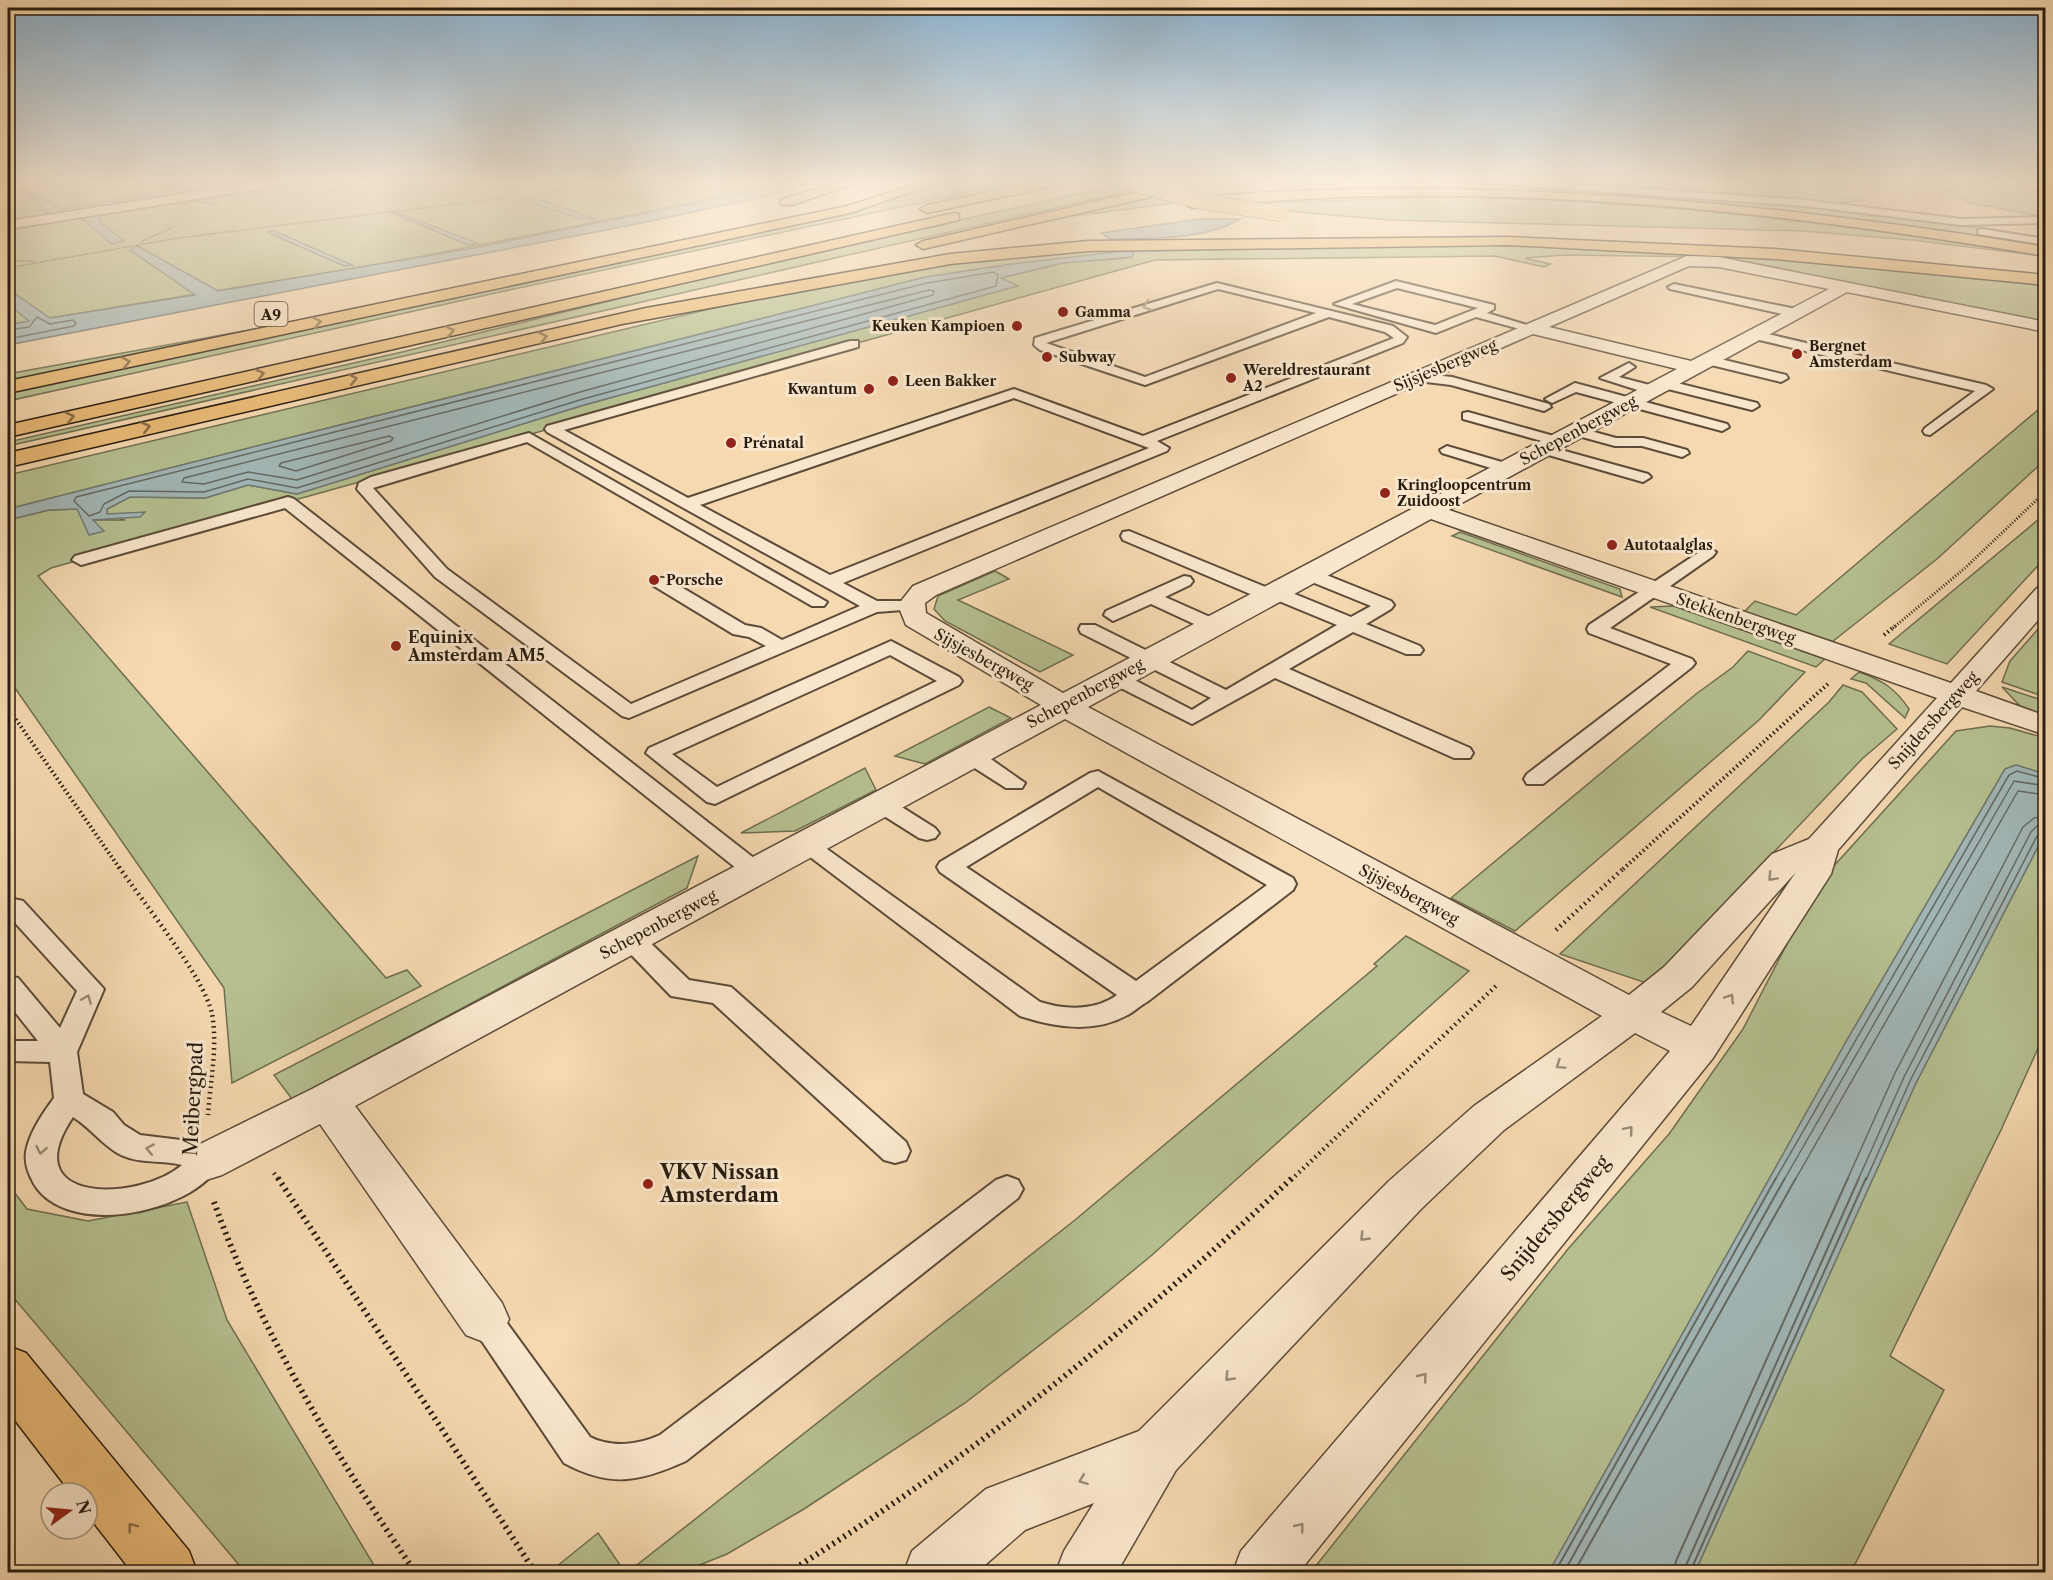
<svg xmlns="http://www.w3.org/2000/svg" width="2053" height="1580" font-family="'Libre Caslon Text',serif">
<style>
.green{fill:#b6c090;stroke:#6e6e50;stroke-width:1.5}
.water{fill:#a2b7b7;stroke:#717974;stroke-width:1.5}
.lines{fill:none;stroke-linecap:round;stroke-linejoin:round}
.shore-far1{stroke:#646a63;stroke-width:1.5}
.shore{stroke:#646a63;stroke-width:2}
.stream{fill:#717974;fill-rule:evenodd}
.lane-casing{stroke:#5b4b38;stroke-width:4}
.street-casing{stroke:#5b4b38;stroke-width:3}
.highway-casing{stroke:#271c0f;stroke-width:3}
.path-far4{stroke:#271c0f;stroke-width:1.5;stroke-dasharray:1 1.5;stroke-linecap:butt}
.path-far3{stroke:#271c0f;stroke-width:3;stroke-dasharray:1 2;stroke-linecap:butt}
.path-far2{stroke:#271c0f;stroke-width:4;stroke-dasharray:1.5 3;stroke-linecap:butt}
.path-far1{stroke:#271c0f;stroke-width:4.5;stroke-dasharray:1.5 4;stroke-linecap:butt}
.path{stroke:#271c0f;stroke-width:6;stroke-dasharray:2 4.5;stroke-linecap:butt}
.lane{fill:#f9e6cc;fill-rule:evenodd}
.street{fill:#f9e6cc;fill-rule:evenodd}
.highway{fill:#ebbc78;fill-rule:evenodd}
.highway-bridge-casing{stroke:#271c0f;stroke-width:16;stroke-linecap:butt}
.highway-bridge{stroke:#ebbc78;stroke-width:15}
.oneway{stroke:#9a8b77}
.oneway2{stroke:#896c44}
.poi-dot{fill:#8f2418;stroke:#f9e6cc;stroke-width:2}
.labels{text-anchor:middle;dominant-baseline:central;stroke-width:6;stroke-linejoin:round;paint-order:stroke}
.far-poi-label{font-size:14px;font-weight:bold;fill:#271c0f;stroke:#f9e6cc;text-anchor:start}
.shield{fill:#f9e6cc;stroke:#665948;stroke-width:1.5}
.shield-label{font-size:15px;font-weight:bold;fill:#271c0f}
.street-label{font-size:16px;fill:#271c0f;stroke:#f9e6cc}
.poi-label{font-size:16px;font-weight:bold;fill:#271c0f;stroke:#f9e6cc;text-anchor:start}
.near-street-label{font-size:20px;fill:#271c0f;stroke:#f9e6cc}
.near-poi-label{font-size:20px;font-weight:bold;fill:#271c0f;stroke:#f9e6cc;text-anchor:start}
</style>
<rect width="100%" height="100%" fill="#f6d9b1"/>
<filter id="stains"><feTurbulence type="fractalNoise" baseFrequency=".00333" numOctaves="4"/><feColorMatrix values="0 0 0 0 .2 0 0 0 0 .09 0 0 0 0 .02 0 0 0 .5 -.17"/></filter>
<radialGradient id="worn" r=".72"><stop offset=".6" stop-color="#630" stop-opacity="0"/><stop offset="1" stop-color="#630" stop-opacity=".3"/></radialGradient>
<g class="green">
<polygon points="8,182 235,182 62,209 48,215 51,217 8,224"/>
<polygon points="308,182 773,182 784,185 409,259 8,325 8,230"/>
<polygon points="943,182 1019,182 500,292 8,401 8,374 288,323 853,211"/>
<polygon points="1219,182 1687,182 1732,185 1733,182 1755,182 1754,187 1865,201 1791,205 1980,228 1976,236 1775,209 1610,194 1404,189 1216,198 1181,190"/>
<polygon points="1928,182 2020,182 2045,192 2045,217 1971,203"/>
<polygon points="1115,186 1130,191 8,446 8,442 402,352 751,266"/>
<polygon points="1151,197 1175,203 1057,218"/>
<path d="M1429 197C1632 198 1833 222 2034 255L1912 240 1803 231 1389 220 1297 212 1251 204Z"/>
<path d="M1490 245C1676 249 1861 265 2045 284V324L1715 257 1565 255 1525 258 1550 264 1544 267 1495 256 1155 260 51 568 38 576 386 978 407 970 421 986 232 1083 224 988 8 678V520L49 510 77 509 93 520H125L107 514V509L130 497 205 498 248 485 297 494 584 405 1017 286 1000 278 1063 263 1126 258 1123 253 1012 264 926 277 8 509V475L790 290 969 262 1056 253 1115 250Z"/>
<polygon points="2045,404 2045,460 1937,559 1832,642 1744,612 1755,601 1796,615"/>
<polygon points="2045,514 2045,558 1947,664 1889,644"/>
<polygon points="1460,532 1620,589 1622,597 1452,536"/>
<polygon points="995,571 1009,579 958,600 1073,655 1040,672 945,621 934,609 938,596"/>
<polygon points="1673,606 1825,659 1816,667 1650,607"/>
<polygon points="2045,621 2044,688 2045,697 2002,682 2010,661"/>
<polygon points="1748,651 1805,672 1759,720 1515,931 1451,898 1696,694 1733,667"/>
<path d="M1859 672C1882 680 1896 689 1909 709L1905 718 1866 683 1851 679Z"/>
<polygon points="1843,685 1862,692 1897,729 1862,759 1649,984 1560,954 1829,702"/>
<polygon points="2002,687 2045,701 2045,715 2021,707"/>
<polygon points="989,707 1011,718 925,764 895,756"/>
<polygon points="1990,726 2010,728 2045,738 2045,774 2016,765 2005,769 1847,1040 1549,1572 1311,1572 1568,1249 1669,1134 1743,1029 1789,940 1832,868 1956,731"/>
<polygon points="865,768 876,790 795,831 741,833"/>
<polygon points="2045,833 2045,1033 2001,1130 1890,1356 1944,1390 1851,1572 1695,1572 1916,1083"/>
<polygon points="698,856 687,888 292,1099 274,1075"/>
<polygon points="1406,936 1469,971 1152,1255 1089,1307 965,1403 804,1509 727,1554 682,1572 628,1572 1075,1220 1377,966 1374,964"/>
<polygon points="8,1184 27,1209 88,1221 187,1202 227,1320 378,1572 245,1572 8,1291"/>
<polygon points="598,1533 625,1572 552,1572 551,1571"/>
</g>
<g class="water">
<polygon points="8,182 62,209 174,191 156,182 169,182 187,189 235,182 262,182 48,215 39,202"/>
<polygon points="297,182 321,182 330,187 306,183 211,197 217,206 195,200 101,215 99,221 124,241 112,244 81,218 8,230 8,228"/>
<polygon points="773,182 814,182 759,198 632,225 8,345 8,325 29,321 8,304 8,289 50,318 195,295 130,250 138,246 218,291 474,248 782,185"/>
<polygon points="1755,182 1833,182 1865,201 1754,187"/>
<polygon points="531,197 595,219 581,219 523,200"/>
<polygon points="390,212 395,212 477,243 468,245"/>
<path d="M1199 219H1240C1203 241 1152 238 1110 239L1101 233Z"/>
<polygon points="272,230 352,265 344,266 267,232"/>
<polygon points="1124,251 1134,251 1132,257 1063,263 1001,278 1018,286 584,405 297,494 248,485 205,498 130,497 107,509 107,514 145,512 140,517 93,520 104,531 89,535 77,509 49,510 8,520 8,509 926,277 1012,264"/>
<polygon points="2016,765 2045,774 2045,833 1916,1083 1695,1572 1549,1572 1847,1040 2005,769"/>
</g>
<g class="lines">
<g class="shore-far1">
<polyline points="1762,182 1828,190 1831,188 1831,182"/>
<polygon points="994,272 998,275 996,286 583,399 297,488 248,479 204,492 129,491 104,504 100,512 89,516 74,501 76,497 927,283"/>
<polygon points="929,290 934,291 933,295 580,392 297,480 248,472 204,484 182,482 184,478"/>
<polyline points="8,330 29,327 37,317 50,324 73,320 76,323 74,326 8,339"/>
<polygon points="389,436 393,438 391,441 296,471 279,466 281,463"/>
<polyline points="1775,1180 2009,775 2017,771 2046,779"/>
<polyline points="1784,1180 2014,781 2046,786"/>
<polyline points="1795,1180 2018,791 2046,795"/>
<polyline points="1847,1180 1895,1073 2023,827 2034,818 2046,816"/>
<polyline points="1858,1180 1904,1077 2031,832 2037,826 2046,825"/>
<polyline points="1866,1180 1910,1081 2037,836 2046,832"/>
</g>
<g class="shore">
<polyline points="1555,1572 1776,1178"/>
<polyline points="1564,1572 1785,1178"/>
<polyline points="1574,1572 1796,1178"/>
<polyline points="1674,1572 1676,1561 1848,1178"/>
<polyline points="1683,1572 1859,1178"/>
<polyline points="1690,1572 1866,1178"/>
</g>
<polygon class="stream" points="1324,182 1329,182 1331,184 1316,189 1313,187"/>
<defs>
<g id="lane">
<polygon points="1510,182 1547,182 1805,200 1961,219 2046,217 2046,223 1961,225 1805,206 1514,185"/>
<polygon points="1982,229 2046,239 2046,245 1978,234 1978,230"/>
<path d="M1396 281 1494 305V309L1487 313 1537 328 1531 332 1476 317 1436 333 1334 304ZM1397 288 1478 308 1435 325 1352 304Z"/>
<path d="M1217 283 1393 326 1407 337 1403 343 1157 441 1169 448 1167 451 843 583 877 601H916L919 605 916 609 877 612 629 718 622 716 435 577 357 489 359 483 371 477 529 433 827 602 824 606H812L527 442 373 488 447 569 631 704 766 646 749 637 733 634 654 586 651 582 654 578H666L745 625 761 628 782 640 860 606 547 432 545 429 547 426 850 341H858V347L564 430 688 498 1014 389 1143 436 1394 338 1385 332 1329 317 1145 385 1040 350 1034 345 1035 338ZM1218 289 1316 313 1145 377 1046 343ZM1014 398 1149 448 830 575 700 505Z"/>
<polygon points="1674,284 1796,309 1802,313 1796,317 1670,289 1668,287"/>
<polygon points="1755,331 1986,385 1993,389 1930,435 1925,434 1923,431 1925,428 1975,391 1751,338 1751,332"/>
<polygon points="1708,356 1786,375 1788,378 1781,382 1703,363 1703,357"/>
<polygon points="1629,363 1635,367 1619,377 1657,387 1657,393 1647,393 1600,378"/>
<polygon points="1415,373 1452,377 1549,404 1551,407 1544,411 1451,385 1410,380 1410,374"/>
<polygon points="1665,380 1757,403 1759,406 1752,410 1660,387 1658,384"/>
<polygon points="1575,383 1727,424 1729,427 1722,431 1576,392 1552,403 1545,399"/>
<polygon points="1468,412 1561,438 1563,441 1556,445 1463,419 1463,413"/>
<polygon points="1576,427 1616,438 1643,438 1687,450 1689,453 1682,457 1642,446 1615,446 1571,434 1569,431 1571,428"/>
<polygon points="1543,445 1648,474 1651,477 1643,482 1538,452 1536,449"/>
<polygon points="1447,446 1512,465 1515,468 1507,473 1442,453 1440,450"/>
<polygon points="288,497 294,499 764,866 767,871 764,876 755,879 746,876 285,508 81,565 72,560 75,556"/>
<polygon points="1129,531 1268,588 1280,588 1351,617 1371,606 1302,578 1299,574 1302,570 1314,570 1391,601 1394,605 1391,609 1366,624 1420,646 1423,650 1420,654 1406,654 1353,632 1289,669 1470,748 1473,753 1470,758 1454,758 1275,678 1192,724 1107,681 1104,677 1107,673 1121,673 1192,710 1211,698 1081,633 1079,629 1081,625 1095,625 1226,690 1337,625 1274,599 1262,599 1123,540 1121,536 1123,532"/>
<polygon points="1707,547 1716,552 1713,556 1610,628 1692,659 1695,663 1692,667 1543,784 1527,784 1524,779 1527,774 1671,664 1589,633 1587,629 1589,625"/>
<polygon points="1184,576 1190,577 1193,581 1190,585 1165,597 1219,621 1221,625 1219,629 1205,629 1151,604 1113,621 1104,615 1106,611"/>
<path d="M891 641 959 677 962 681 959 685 715 804 707 802 646 753 649 748ZM890 655 937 681 717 787 672 754Z"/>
<polygon points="970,748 978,750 1025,783 1022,788 1006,788 962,760 959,755 962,750"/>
<path d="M1098 771 1293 878 1296 884 1293 890 1147 1002C1141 1005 1137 1009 1131 1013 1096 1034 1057 1028 1020 1016L793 844 797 839 805 837 813 839 1040 1002C1065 1010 1095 1011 1117 995L940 872 937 867 940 862 1090 773ZM1098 787 1267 885 1136 981 966 867Z"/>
<polygon points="881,797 889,799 935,828 939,833 935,838 927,840 919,838 873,809 870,804 873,799"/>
<path d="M14 899 23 901 104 989 77 1052 83 1094 113 1112 124 1125 140 1135 181 1140 217 1153 221 1162C194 1215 58 1241 31 1178 26 1168 24 1158 27 1147 32 1129 43 1113 54 1098L50 1062 8 1061V1041H38L8 1003V976L18 978 60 1028 77 991 8 915V901ZM73 1117C91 1128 103 1146 121 1155 140 1164 162 1160 182 1165 139 1202 13 1205 73 1117Z"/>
<polygon points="630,929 639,932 689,980 731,987 906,1142 910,1151 906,1160 895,1163 884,1160 713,1003 671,996 621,944 617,938 621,932"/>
<path d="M1007 1176 1018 1180 1023 1189 1018 1198 686 1461C639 1482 611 1488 564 1463L467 1319 472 1308 484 1304 496 1308 590 1437C612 1448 638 1445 660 1435L996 1180Z"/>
</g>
<g id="street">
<polygon points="257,182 286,182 280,186 8,229 8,221"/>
<path d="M1687 256 1719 257 2046 322V332L1847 292 1449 510 1951 683 2037 588 2046 586V611L1976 691 2046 716V735L1962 707 1838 850 1831 874 1713 1058 1299 1572H1233L1241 1551 1670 1051 1635 1033 1504 1130 1421 1209 1176 1470 1117 1572H1056L1064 1551 1094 1503 1025 1530 977 1572H904L912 1551 986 1489 1139 1431 1389 1181 1474 1106 1602 1016 1065 719 355 1106 502 1303 509 1319 502 1335 484 1342 466 1335 320 1124 222 1175 206 1180 190 1175 183 1162 190 1149 312 1089 1041 705 906 625 898 605 913 586ZM1689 266 1719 267 1829 289 1691 361 1549 327ZM1533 334 1677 369 1063 693 926 613 925 603 936 595ZM1431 519 1937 698 1809 839 1772 854 1664 967 1629 995 1088 707ZM1796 872 1691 1026 1661 1012 1692 987Z"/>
</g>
<g id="highway">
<polygon points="841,182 860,182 792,205 782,205 780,202 782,199"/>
<polygon points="922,182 940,182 850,213 8,393 8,381 847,206"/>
<polygon points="1037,182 1060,182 1054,186 927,213 920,209 927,205"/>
<polygon points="1182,182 1204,182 1198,186 923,249 916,245 923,241"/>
<polygon points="2021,182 2046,184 2046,193 2022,185"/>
<path d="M1360 189C1590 186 1818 210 2046 247V256C1765 209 1476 177 1192 208L1185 204C1197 192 1334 190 1360 189Z"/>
<polygon points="954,213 959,214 959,220 8,437 8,425"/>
<polygon points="1508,237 1775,249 2046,275 2046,285 1775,259 1508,245 1088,251 950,264 622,324 8,467 8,453 646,308 950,254 1088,241"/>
<polygon points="8,1346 26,1353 189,1551 197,1572 132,1572 87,1514 87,1493 71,1493 8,1411"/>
</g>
</defs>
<use href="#lane" class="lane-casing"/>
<use href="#street" class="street-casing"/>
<use href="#highway" class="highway-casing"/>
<g class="path-far4">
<polyline points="555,190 570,182"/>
<polyline points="301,195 384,182"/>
<polyline points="141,242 173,227"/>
<polyline points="8,261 34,261"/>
<polyline points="8,268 178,238 634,182"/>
</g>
<polyline class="path-far3" points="1893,628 1965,568 2046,491"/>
<g class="path-far2">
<polyline points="1884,635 1895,626"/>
<polyline points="8,708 120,869"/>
<polyline points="1623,869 1829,683"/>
</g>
<g class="path-far1">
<path d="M119 867C142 901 205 978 212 1014 218 1046 210 1083 208 1115"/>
<polyline points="1556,930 1625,867"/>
<polyline points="274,1173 279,1180"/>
<polyline points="1291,1180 1498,984"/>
</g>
<g class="path">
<polyline points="278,1178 535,1572"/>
<path d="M214 1202C259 1329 339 1461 415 1572"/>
<path d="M789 1572C971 1458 1136 1325 1292 1178"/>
</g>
<use href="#lane" class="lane"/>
<use href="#street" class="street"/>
<use href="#highway" class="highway"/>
<defs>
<polyline id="highway-bridge" points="1127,182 1199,201 1281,214"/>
</defs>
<use href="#highway-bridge" class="highway-bridge-casing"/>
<use href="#highway-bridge" class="highway-bridge"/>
</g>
<defs><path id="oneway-chevron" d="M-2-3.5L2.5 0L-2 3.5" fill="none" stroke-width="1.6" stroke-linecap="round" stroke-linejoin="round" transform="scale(1.5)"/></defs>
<g class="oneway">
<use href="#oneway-chevron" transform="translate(1147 306) rotate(162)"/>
<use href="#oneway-chevron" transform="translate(1772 877) rotate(133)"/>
<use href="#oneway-chevron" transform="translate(1730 998) rotate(-57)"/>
<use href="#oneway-chevron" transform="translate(87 999) rotate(-67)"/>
<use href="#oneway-chevron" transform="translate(1560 1065) rotate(146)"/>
<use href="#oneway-chevron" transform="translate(1629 1130) rotate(-50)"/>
<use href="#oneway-chevron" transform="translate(150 1149) rotate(-169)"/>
<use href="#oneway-chevron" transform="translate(41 1150) rotate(101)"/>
<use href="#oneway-chevron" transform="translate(1364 1237) rotate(134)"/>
<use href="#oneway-chevron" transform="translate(1229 1377) rotate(134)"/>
<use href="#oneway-chevron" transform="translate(1423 1377) rotate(-51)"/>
<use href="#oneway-chevron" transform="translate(1083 1480) rotate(159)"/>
<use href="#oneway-chevron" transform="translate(1300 1527) rotate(-51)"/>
</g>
<g class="oneway2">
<use href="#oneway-chevron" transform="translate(317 322) rotate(-12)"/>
<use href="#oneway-chevron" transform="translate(450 331) rotate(-13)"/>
<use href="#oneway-chevron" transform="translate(543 337) rotate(-13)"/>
<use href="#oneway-chevron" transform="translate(126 362) rotate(-12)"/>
<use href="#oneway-chevron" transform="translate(260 374) rotate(-13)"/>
<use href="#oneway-chevron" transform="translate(353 379) rotate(-13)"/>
<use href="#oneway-chevron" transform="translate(70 417) rotate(-13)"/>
<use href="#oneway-chevron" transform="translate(146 427) rotate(-13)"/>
<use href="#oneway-chevron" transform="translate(132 1527) rotate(-128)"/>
</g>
<linearGradient id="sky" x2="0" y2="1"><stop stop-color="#8cb5d4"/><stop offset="0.45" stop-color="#fbeedc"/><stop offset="1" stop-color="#fbeedc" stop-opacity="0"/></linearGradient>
<rect width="2053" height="403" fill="url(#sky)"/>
<g class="poi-dot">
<circle cx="1063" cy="312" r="6"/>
<circle cx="1017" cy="326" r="6"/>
<circle cx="1797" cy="354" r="6"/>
<circle cx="1047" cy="357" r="6"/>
<circle cx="1231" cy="378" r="6"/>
<circle cx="893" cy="381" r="6"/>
<circle cx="869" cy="389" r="6"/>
<circle cx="731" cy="443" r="6"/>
<circle cx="1385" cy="493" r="6"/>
<circle cx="1612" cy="545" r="6"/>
<circle cx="654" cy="580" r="6"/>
<circle cx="396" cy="646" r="6"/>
<circle cx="648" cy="1184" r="6"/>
</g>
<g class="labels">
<g class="far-poi-label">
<text x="1075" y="312">Gamma</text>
<text x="1005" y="326" text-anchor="end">Keuken Kampioen</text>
<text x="1809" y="346">Bergnet<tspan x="1809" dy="16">Amsterdam</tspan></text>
<text x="1059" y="357">Subway</text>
<text x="1243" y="370">Wereldrestaurant<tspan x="1243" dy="16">A2</tspan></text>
<text x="905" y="381">Leen Bakker</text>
<text x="857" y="389" text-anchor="end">Kwantum</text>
<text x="743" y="443">Prénatal</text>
<text x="1397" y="485">Kringloopcentrum<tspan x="1397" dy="16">Zuidoost</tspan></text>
<text x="1624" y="545">Autotaalglas</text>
<text x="666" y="580">Porsche</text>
</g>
<rect class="shield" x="254.5" y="302" width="33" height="24" rx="4.5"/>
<g class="shield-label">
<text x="271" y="314">A9</text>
</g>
<g class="street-label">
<text transform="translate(1445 365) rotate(-23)">Sijsjesbergweg</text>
<text transform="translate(1578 430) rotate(-28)">Schepenbergweg</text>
<text transform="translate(1736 618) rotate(19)">Stekkenbergweg</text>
<text transform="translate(984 659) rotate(29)">Sijsjesbergweg</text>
<text transform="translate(1085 693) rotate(-28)">Schepenbergweg</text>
<text transform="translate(1933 720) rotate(-48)">Snijdersbergweg</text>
<text transform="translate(1409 894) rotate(28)">Sijsjesbergweg</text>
<text transform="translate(658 924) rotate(-28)">Schepenbergweg</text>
</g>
<g class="poi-label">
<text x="408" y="637">Equinix<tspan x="408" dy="18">Amsterdam AM5</tspan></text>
</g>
<g class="near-street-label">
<text transform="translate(193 1099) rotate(-87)">Meibergpad</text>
<text transform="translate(1555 1218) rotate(-50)">Snijdersbergweg</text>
</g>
<g class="near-poi-label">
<text x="660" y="1172">VKV Nissan<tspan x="660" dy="23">Amsterdam</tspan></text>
</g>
</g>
<rect width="2053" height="1580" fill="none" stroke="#f6d9b1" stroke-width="30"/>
<rect x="9" y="9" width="2035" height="1562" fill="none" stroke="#271c0f" stroke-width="3"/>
<rect x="15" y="15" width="2023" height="1550" fill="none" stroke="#271c0f" stroke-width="1.5"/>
<g transform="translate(69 1511) rotate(75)"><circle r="28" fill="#f9e6cc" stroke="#a59580" stroke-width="1.5"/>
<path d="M0-4.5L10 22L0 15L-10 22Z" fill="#8f2418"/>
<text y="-9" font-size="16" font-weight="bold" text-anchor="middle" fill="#271c0f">N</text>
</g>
<rect width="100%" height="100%" filter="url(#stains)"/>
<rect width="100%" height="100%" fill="url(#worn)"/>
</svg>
